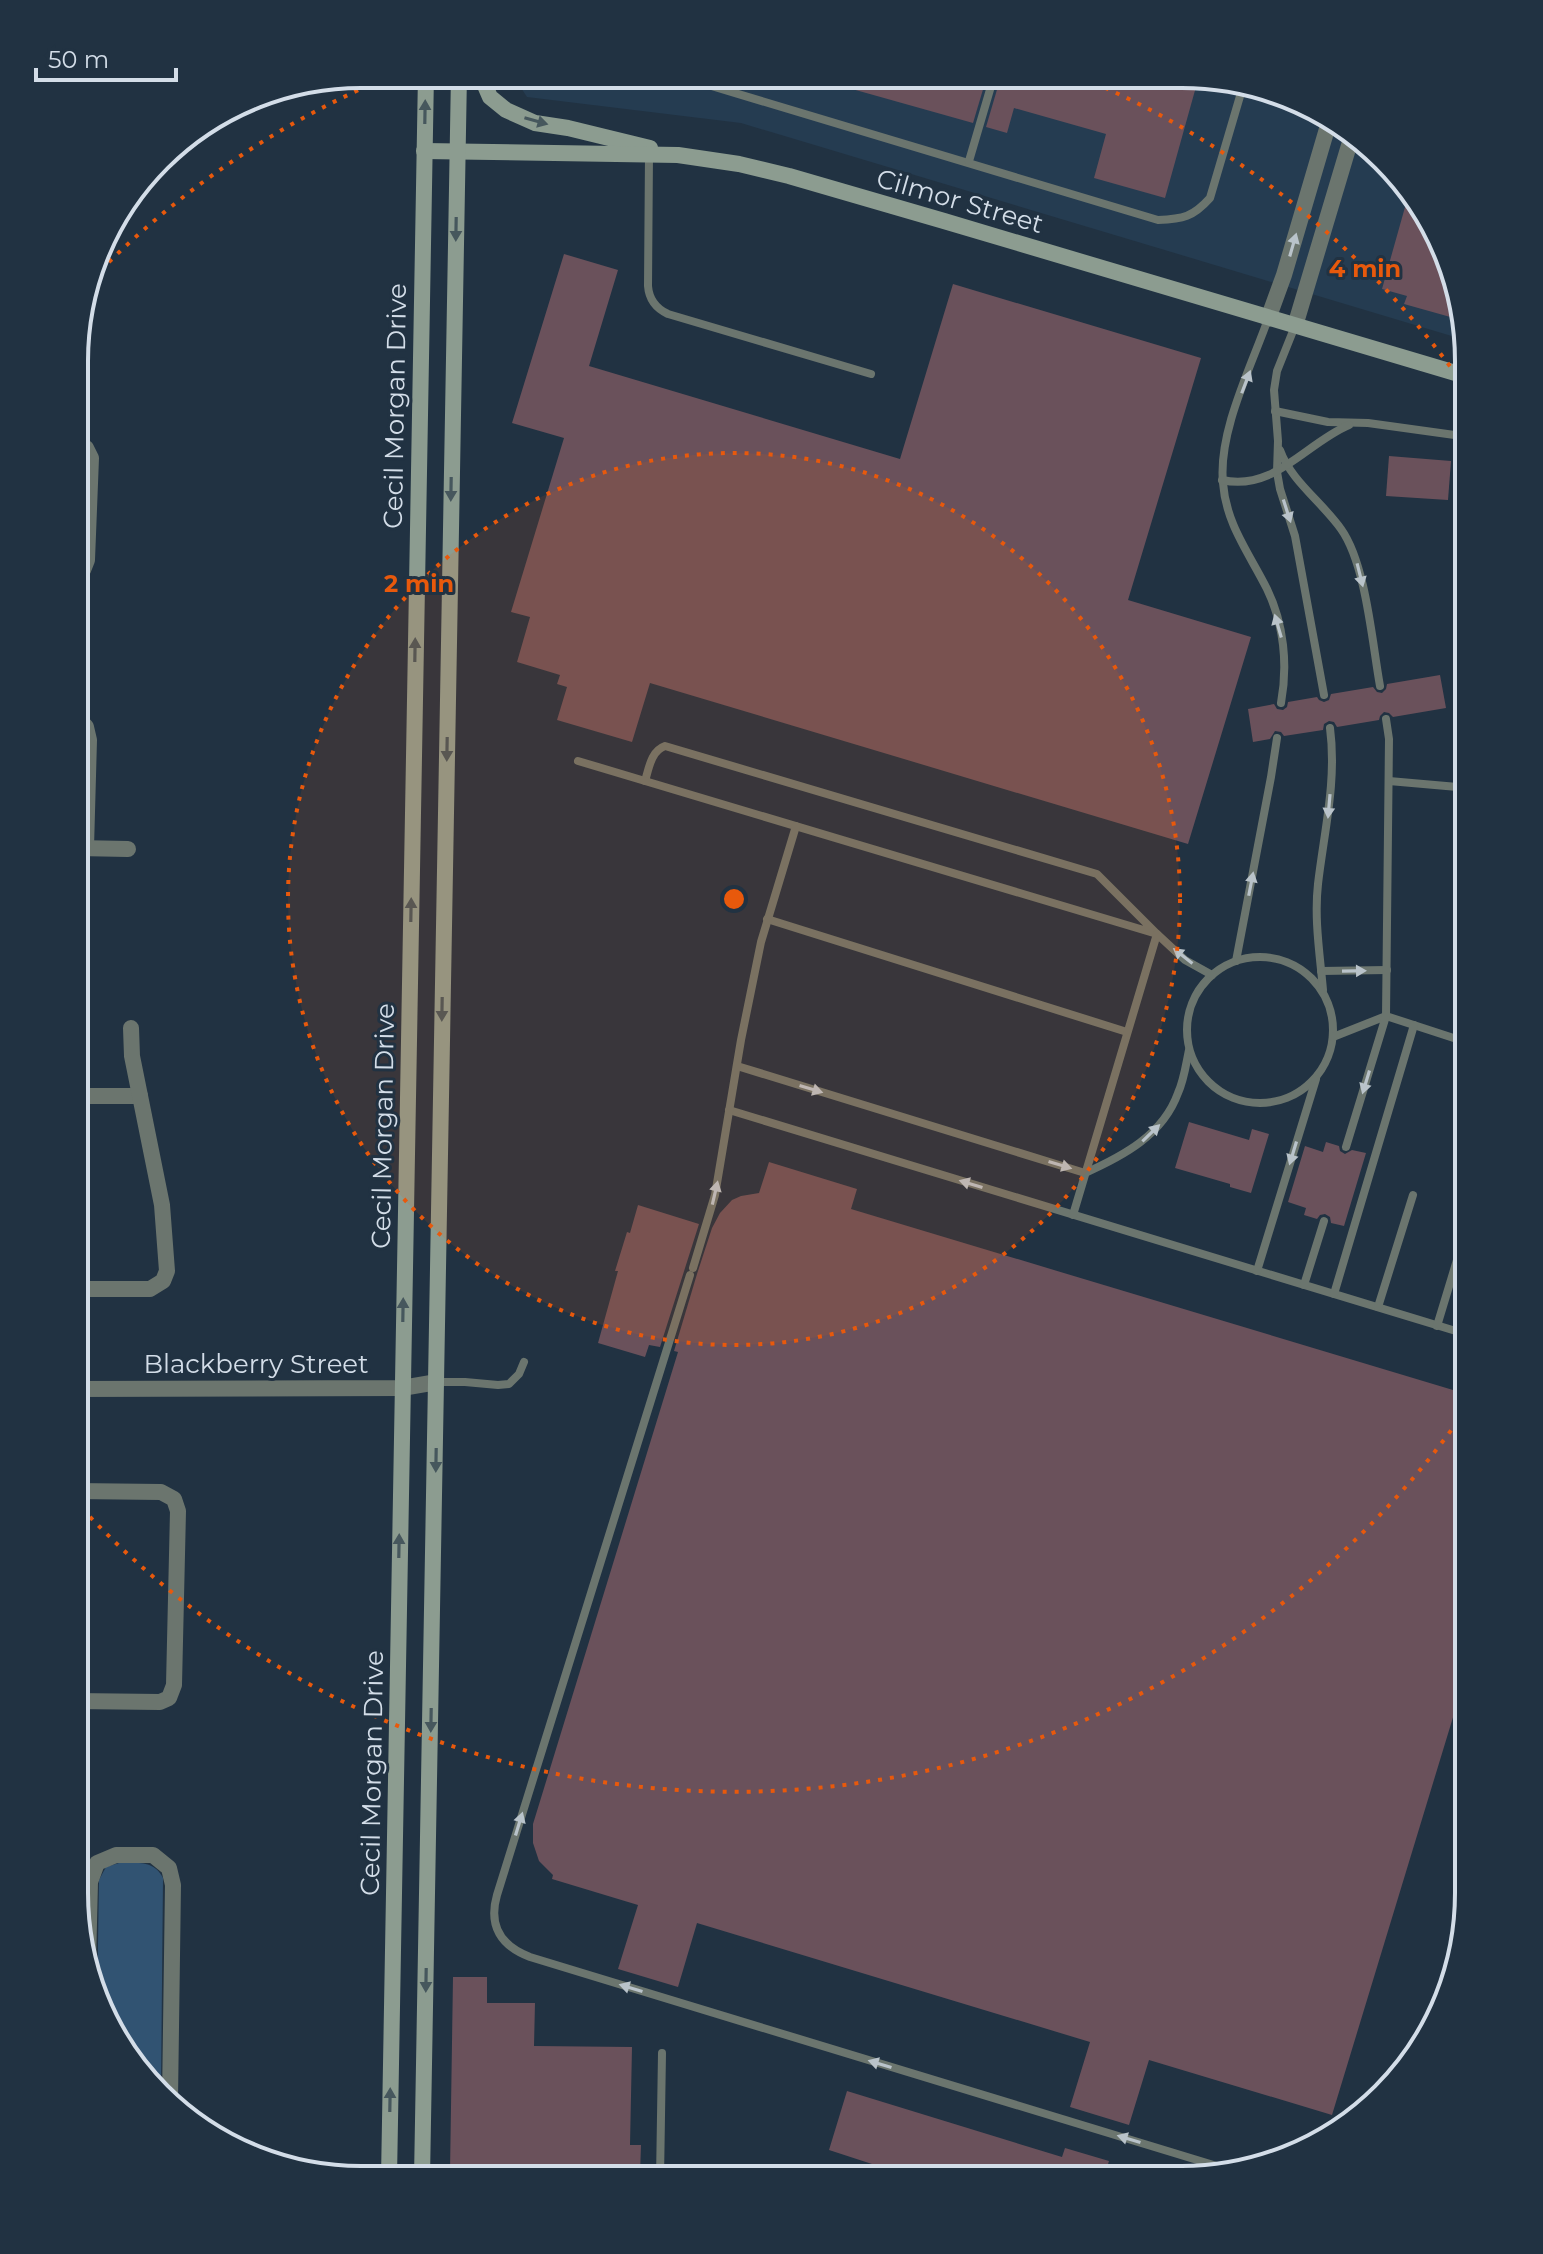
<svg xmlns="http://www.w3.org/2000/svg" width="1543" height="2254" font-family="Montserrat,sans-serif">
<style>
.built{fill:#253c51}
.green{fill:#315372}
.building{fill:#6a515b}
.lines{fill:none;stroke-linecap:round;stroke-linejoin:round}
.lane{stroke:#6b756e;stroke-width:8}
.street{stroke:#6b756e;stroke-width:16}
.secondary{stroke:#8c9c90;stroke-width:16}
.oneway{fill:#46575d}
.oneway2{fill:#b9c3ca}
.ring{fill:none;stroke:#e8590c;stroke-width:4;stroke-dasharray:4 8}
.labels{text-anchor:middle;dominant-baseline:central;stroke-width:6;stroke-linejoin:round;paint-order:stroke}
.street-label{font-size:26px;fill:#d3dde8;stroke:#213242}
.rim{fill:none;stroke:#d3dde8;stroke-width:4}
.centre{fill:#e8590c;stroke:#213242;stroke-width:4}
.ring-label{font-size:24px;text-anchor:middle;font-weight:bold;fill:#e8590c;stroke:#213242;stroke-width:6;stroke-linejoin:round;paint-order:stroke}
</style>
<rect width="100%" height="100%" fill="#213242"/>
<polygon class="built" points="512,74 1220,77 1356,133 1447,251 1465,340 741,123 527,97"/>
<path class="green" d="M119 1863C137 1863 154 1860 163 1878L161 2087 97 2005 99 1880 106 1867Z"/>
<g class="building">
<polygon points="820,75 987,76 973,123 820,80"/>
<polygon points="1001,76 1199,76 1165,198 1094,178 1106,134 1014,108 1007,133 986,127"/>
<polygon points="1407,200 1447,251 1461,320 1404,304 1407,296 1382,289"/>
<polygon points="564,254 618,270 589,366 900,459 953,284 1201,358 1128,600 1251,637 1188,844 650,683 632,742 557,720 567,687 557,684 560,675 517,662 530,617 511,612 564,438 512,423"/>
<polygon points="1389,456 1451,461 1448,500 1386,496"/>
<polygon points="1440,675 1446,708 1393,717 1389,713 1384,712 1380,716 1379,720 1337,727 1334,722 1329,721 1324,724 1323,730 1284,736 1281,732 1275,731 1270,739 1253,742 1248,709 1274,704 1277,709 1283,710 1287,707 1288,702 1317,697 1319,700 1324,702 1329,700 1331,694 1373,687 1377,692 1382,693 1386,689 1387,684"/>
<polygon points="1189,1122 1249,1140 1252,1129 1269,1134 1251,1193 1230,1187 1230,1184 1175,1168"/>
<polygon points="1326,1142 1339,1146 1340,1151 1345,1154 1352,1150 1366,1153 1344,1226 1331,1223 1330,1217 1325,1214 1320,1215 1317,1219 1304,1215 1306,1208 1288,1202 1305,1146 1323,1152"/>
<polygon points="769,1162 857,1189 851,1209 1453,1390 1465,1351 1469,1351 1468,1668 1332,2115 1149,2060 1129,2125 1070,2107 1090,2042 697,1923 678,1987 618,1969 638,1905 552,1879 553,1875 539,1861 533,1843 533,1824 678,1352 674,1351 697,1274 712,1228 720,1213 732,1200 741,1196 759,1193"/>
<polygon points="638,1205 699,1224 660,1347 649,1345 645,1357 598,1343 618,1271 615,1271 627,1232 630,1233"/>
<polygon points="453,1977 487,1977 487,2003 535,2003 534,2046 632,2047 630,2145 641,2145 640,2174 589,2174 589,2178 457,2178 457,2172 450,2172"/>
<polygon points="847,2091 1062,2157 1065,2148 1109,2161 1103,2180 918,2179 829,2150"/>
</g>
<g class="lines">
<g class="lane">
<path d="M675 75 1158 220C1183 219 1193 217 1210 198L1243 86"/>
<path d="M649 155 648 286C649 299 655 308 668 314L871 374"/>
<polyline points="969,161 994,76"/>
<path d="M1268 319C1251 367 1218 432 1223 483 1226 524 1249 553 1267 589 1284 624 1288 665 1281 703"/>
<polyline points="1295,326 1277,371 1274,390 1278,441 1277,472 1280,489 1295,536 1324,695"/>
<polyline points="1275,411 1328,422 1368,423 1469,437"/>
<path d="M1280 450C1291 481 1322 502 1341 529 1366 564 1372 642 1380 686"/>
<path d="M1222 480C1274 492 1306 443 1349 425"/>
<path d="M665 746 1097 874 1157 934 645 781C649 768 651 751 665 746Z"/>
<polyline points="578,761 645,781"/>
<polyline points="1389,781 1469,788"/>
<polyline points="767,919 1127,1032"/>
<circle cx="1260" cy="1030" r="73"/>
<polyline points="1236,961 1271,777 1277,738"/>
<polyline points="1321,971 1387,970"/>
<path d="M1323 990C1320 955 1314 919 1318 884 1324 832 1337 781 1330 728"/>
<polyline points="1333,1037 1386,1016 1469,1043"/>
<path d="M737 1066 1085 1173C1123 1156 1163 1135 1178 1093 1184 1080 1186 1064 1189 1050"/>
<polyline points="729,1110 1469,1335"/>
<polyline points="1346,1147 1386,1016 1389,739 1386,719"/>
<polyline points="1073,1215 1157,934 1185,960 1212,975"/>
<polyline points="693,1268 715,1195 741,1040 761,942 796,826"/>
<polyline points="1257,1271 1316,1079"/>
<path d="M690 1275 497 1895C488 1926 501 1946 530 1957L1230 2170"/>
<polyline points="1304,1285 1324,1221"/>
<polyline points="1334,1294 1414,1025"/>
<polyline points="1378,1307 1413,1195"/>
<polyline points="1437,1326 1457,1260"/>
<polyline points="437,1382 465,1382 498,1385 509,1384 519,1374 524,1362"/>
<polyline points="660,2179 662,2053"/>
</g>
<g class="street">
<polyline points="1268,319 1284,275 1329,122"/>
<polyline points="1295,326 1353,132"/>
<polyline points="76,574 83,570 87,560 91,458 86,448 76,441"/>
<polyline points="76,716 86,727 89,740 86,848"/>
<polyline points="77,848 128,849"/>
<polyline points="75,1096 140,1096"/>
<polyline points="75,1289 150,1289 163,1281 167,1271 162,1205 132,1056 131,1028"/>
<polyline points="75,1389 402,1388 437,1382"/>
<polyline points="74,1701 160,1702 169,1698 174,1685 178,1511 174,1499 161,1492 75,1491"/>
<polyline points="88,1963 90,1882 97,1863 116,1855 153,1855 169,1868 173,1885 170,2099"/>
</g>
<g class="secondary">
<polyline points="480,74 490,97 506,110 535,123 568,128 650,148"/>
<polyline points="424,151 678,155 739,164 789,176 944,221 1469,377"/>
<polyline points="389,2178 426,74"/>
<polyline points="422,2178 459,74"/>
</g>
</g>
<defs><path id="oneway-solid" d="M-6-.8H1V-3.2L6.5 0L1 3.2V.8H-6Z" transform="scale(2)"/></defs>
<g class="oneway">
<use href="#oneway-solid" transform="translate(425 112) rotate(-89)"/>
<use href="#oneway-solid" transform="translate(536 121) rotate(16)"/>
<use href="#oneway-solid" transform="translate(456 229) rotate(91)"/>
<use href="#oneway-solid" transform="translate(451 489) rotate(91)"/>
<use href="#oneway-solid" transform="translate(415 650) rotate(-89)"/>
<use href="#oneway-solid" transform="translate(447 749) rotate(91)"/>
<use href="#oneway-solid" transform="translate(411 910) rotate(-89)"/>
<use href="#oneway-solid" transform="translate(442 1009) rotate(91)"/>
<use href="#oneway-solid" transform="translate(403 1310) rotate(-89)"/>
<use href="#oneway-solid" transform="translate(436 1460) rotate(91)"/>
<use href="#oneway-solid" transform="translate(399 1546) rotate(-89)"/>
<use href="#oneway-solid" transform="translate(431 1720) rotate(91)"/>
<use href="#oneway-solid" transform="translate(426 1980) rotate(91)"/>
<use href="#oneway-solid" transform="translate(390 2100) rotate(-89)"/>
</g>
<g class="oneway2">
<use href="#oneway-solid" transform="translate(1293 245) rotate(-74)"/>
<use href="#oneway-solid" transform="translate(1246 382) rotate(-69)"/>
<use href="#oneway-solid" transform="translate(1287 511) rotate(72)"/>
<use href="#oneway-solid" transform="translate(1360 575) rotate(76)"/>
<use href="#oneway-solid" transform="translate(1278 626) rotate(-106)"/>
<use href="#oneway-solid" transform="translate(1329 806) rotate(95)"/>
<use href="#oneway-solid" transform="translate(1251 884) rotate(-79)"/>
<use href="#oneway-solid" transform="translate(1183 956) rotate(-142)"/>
<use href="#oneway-solid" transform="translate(1354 971) rotate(-1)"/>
<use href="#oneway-solid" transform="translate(1366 1082) rotate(107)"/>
<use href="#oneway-solid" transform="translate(811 1089) rotate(17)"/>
<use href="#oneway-solid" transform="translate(1151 1133) rotate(-44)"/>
<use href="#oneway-solid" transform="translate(1293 1153) rotate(107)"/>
<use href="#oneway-solid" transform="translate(1060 1165) rotate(17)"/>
<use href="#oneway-solid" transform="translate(971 1184) rotate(-163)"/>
<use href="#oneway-solid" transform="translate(715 1193) rotate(-77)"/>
<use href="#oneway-solid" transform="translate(519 1824) rotate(-73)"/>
<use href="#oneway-solid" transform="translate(631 1988) rotate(-163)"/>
<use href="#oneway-solid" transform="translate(880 2064) rotate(-163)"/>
<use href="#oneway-solid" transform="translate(1129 2139) rotate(-163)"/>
</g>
<circle cx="734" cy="899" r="446" fill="#e8590c" fill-opacity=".12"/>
<g class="ring">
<circle cx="734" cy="899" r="446"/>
<path d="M1465 1411A892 892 0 0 1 76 1502M92 279A892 892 0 0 1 393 75M1083 78A892 892 0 0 1 1465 387"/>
</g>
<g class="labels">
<g class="street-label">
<text transform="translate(960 201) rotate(16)">Cilmor Street</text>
<text transform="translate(395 406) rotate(-89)">Cecil Morgan Drive</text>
<text transform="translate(383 1126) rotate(-89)">Cecil Morgan Drive</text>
<text x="256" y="1364">Blackberry Street</text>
<text transform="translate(372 1773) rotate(-89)">Cecil Morgan Drive</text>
</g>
</g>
<path d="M0 0H1543V2254H0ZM361 88H1182A273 273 0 0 1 1455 361V1893A273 273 0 0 1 1182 2166H361A273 273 0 0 1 88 1893V361A273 273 0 0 1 361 88Z" fill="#213242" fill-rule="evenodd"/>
<path class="rim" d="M361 88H1182A273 273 0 0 1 1455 361V1893A273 273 0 0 1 1182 2166H361A273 273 0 0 1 88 1893V361A273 273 0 0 1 361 88Z"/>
<circle cx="734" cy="899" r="12" class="centre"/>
<g class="ring-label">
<text x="1365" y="277">4 min</text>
<text x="419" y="592">2 min</text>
</g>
<path d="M36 68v12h140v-12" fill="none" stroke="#d3dde8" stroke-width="4"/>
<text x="48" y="68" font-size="24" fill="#d3dde8" stroke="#213242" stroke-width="6" paint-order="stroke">50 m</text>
</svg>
